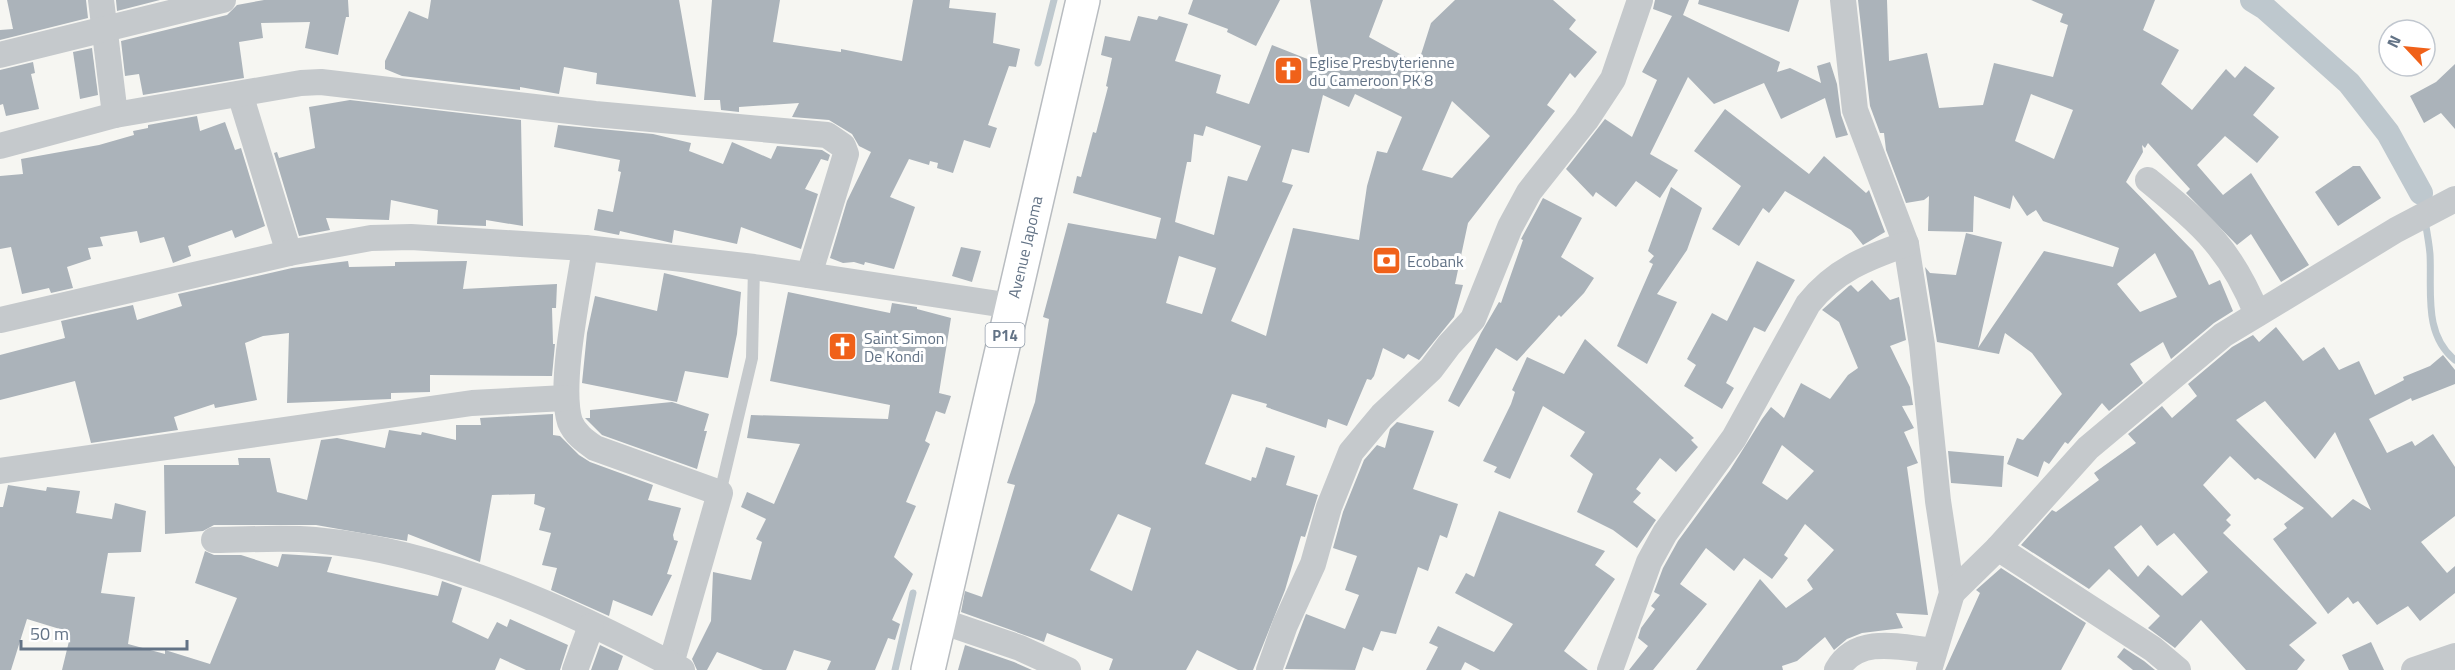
<svg xmlns="http://www.w3.org/2000/svg" width="2455" height="670" font-family="'Titillium Web',sans-serif">
<style>
.lines{fill:none;stroke-linecap:round;stroke-linejoin:round}
.stream{stroke:#bec8ce;stroke-width:7}
.canal{stroke:#bec8ce;stroke-width:24}
.building{fill:#abb3ba;fill-rule:evenodd}
.primary-casing{stroke:#b8bcc0;stroke-width:36}
.service{stroke:#c5c9cc;stroke-width:12}
.minor{stroke:#c5c9cc;stroke-width:26}
.primary{stroke:#fff;stroke-width:33}
.labels{text-anchor:middle;dominant-baseline:central;stroke-width:6;stroke-linejoin:round;paint-order:stroke}
.shield{fill:#fff;stroke:#929daa;stroke-width:1.5}
.shield-label{font-size:15px;font-weight:bold;fill:#637386}
.poi-label{font-size:16px;fill:#637386;stroke:#fff;text-anchor:start}
.street-label{font-size:16px;fill:#637386;stroke:#fff}
</style>
<rect width="100%" height="100%" fill="#f6f6f2"/>
<g class="lines">
<g class="stream">
<polyline points="1038,63 1054,0"/>
<polyline points="2421,193 2424,210"/>
<path d="M2425 221C2427 232 2429 243 2430 254 2432 291 2423 334 2455 360"/>
<polyline points="895,670 913,593"/>
</g>
<polyline class="canal" points="2252,0 2265,8 2349,83 2388,133 2421,193"/>
</g>
<g class="building">
<polygon points="7,0 86,0 88,18 0,40 0,30 13,29"/>
<polygon points="116,0 160,0 117,11"/>
<polygon points="264,0 348,0 349,17 346,17 338,55 305,48 310,22 261,23 263,38 239,42 244,78 143,95 139,74 125,76 121,41 227,15 237,5"/>
<polygon points="431,0 679,0 696,97 596,84 597,73 564,67 559,94 520,87 520,90 402,76 385,69 385,61 409,11 428,19"/>
<polygon points="712,0 780,0 773,42 841,52 841,49 902,61 913,0 950,0 949,8 996,13 993,43 1020,49 1016,67 1009,66 988,125 997,128 990,148 964,140 953,173 937,168 938,163 930,161 929,165 909,159 890,197 915,207 894,269 865,262 864,265 854,262 843,263 830,258 847,201 871,152 859,146 852,134 829,120 792,117 799,103 739,107 739,112 721,110 720,100 704,100"/>
<polygon points="1193,0 1280,0 1256,46 1227,32 1228,29 1188,14"/>
<path d="M1310 0H1383L1369 37 1418 64 1431 23 1455 0H1553L1576 20 1569 29 1597 52 1575 78 1570 73 1547 105 1555 111 1468 223 1455 284 1463 285 1454 317 1419 360 1408 354 1404 359 1383 348 1374 376 1371 380 1367 379 1347 426 1328 419 1326 428 1266 407 1267 404 1232 394 1205 464 1251 481 1252 477 1256 478 1266 447 1295 456 1286 485 1318 495 1305 537 1301 536 1285 590 1253 670H1238L1197 650 1186 670H1109L1113 659 1047 633 1044 642 961 612 965 591 982 597 1015 485 1007 483 1035 402 1049 319 1043 317 1068 223 1156 239 1161 218 1073 193 1077 176 1081 177 1093 132 1096 133 1108 87 1106 86 1112 58 1101 55 1105 36 1130 41 1138 16 1157 20 1159 16 1188 24 1175 61 1221 75 1216 93 1249 104 1272 45 1320 64ZM1355 94 1402 117 1387 153 1377 151 1367 186 1359 240 1293 228 1266 336 1231 321 1293 185 1282 182 1292 149 1309 153 1323 95 1349 107ZM1452 101 1490 136 1452 178 1422 170ZM1206 126 1261 146 1247 181 1228 176 1214 235 1175 222 1187 162H1191L1194 134 1203 136ZM1179 256 1216 268 1202 314 1166 303ZM1118 514 1151 528 1132 591 1090 570Z"/>
<polygon points="1655,0 1689,0 1683,15 1780,62 1777,72 1790,68 1821,83 1817,66 1830,62 1837,84 1841,115 1848,135 1836,138 1825,98 1781,119 1764,83 1714,104 1688,77 1650,154 1678,170 1660,198 1636,181 1616,207 1596,192 1593,197 1566,169 1605,119 1632,137 1657,80 1642,72 1672,16 1653,9"/>
<polygon points="1699,0 1799,0 1789,32 1698,4"/>
<path d="M1858 0H1887L1889 61 1927 53 1939 108 1983 105 1994 63 2053 77 2068 25 2060 22 2063 14 2031 0H2155L2143 30 2179 50 2161 84 2192 110 2226 69 2235 78 2245 66 2275 88 2253 115 2279 137 2257 163 2225 136 2197 165 2223 195 2251 173 2309 265 2281 282 2251 234 2237 245 2186 193 2190 189 2148 143 2145 148 2142 145 2143 152 2126 182 2193 251 2209 285 2220 280 2233 311 2214 323 2171 359 2163 342 2130 364 2143 383 2109 411 2102 403 2068 444 2065 442 2049 464 2044 461 2038 477 2007 464 2017 438 2023 440 2062 394 2032 353 2005 333 1999 354 1937 342 1925 267 1930 273 1956 275 1966 233 2002 242 1978 348 2044 251 2113 267 2119 248 2043 221 2036 210 2027 216 2013 195 2010 209 1974 196 1973 232 1928 231 1929 196 1924 200 1906 203 1886 150 1884 133H1880L1870 106ZM2031 94 2073 110 2054 159 2015 141ZM2155 253 2177 297 2140 312 2117 284Z"/>
<polygon points="92,48 98,95 80,99 73,52"/>
<polygon points="33,62 35,73 31,74 39,109 6,116 3,104 0,105 0,70"/>
<polygon points="2455,64 2455,129 2441,113 2424,123 2410,96 2436,82"/>
<polygon points="350,100 521,120 523,226 486,220 486,226 437,224 438,210 391,200 389,220 326,218 330,230 299,236 274,153 277,152 279,158 315,148 309,107"/>
<polygon points="1725,109 1809,174 1824,156 1866,193 1869,190 1885,232 1863,245 1851,230 1785,191 1769,213 1763,208 1739,246 1712,229 1741,186 1694,151"/>
<polygon points="197,116 200,131 225,122 235,150 241,148 265,226 235,238 232,230 188,246 191,256 173,263 164,237 140,243 137,231 100,237 103,246 88,248 91,259 67,267 73,288 51,293 49,288 22,294 11,247 0,249 0,176 23,174 21,159 99,145 134,135 133,131 148,128 148,125"/>
<polygon points="558,125 653,134 691,143 689,151 723,164 732,142 771,159 777,146 822,150 830,155 828,161 821,159 805,189 818,194 801,249 741,227 737,244 674,230 672,243 620,231 619,235 594,230 598,209 613,212 621,172 618,171 620,160 554,147"/>
<polygon points="2353,166 2360,166 2381,198 2338,226 2315,192"/>
<polygon points="1671,187 1702,208 1687,250 1657,294 1677,302 1647,364 1617,346 1653,264 1649,262 1654,256 1648,251"/>
<polygon points="1543,198 1582,218 1561,257 1594,278 1584,293 1561,317 1559,315 1517,361 1496,348 1459,407 1448,401 1481,333 1499,302 1501,303 1523,240 1521,239"/>
<polygon points="961,247 981,251 972,282 952,276"/>
<polygon points="348,261 349,267 395,266 395,262 467,261 463,289 557,284 556,308 552,308 553,344 555,344 552,376 430,375 430,392 391,393 391,399 287,403 289,333 263,336 245,343 257,400 215,408 214,404 174,417 178,430 91,443 75,381 0,400 0,355 65,338 61,321 133,305 137,320 182,306 178,294 292,268"/>
<polygon points="1757,261 1795,280 1765,332 1754,327 1726,383 1734,388 1722,409 1684,386 1696,365 1687,359 1712,313 1727,321"/>
<polygon points="664,273 741,292 737,334 728,378 685,371 677,402 582,383 587,333 595,296 657,311"/>
<path d="M1872 280 1890 300 1899 297 1906 340 1890 346 1910 387 1913 405 1902 406 1914 428 1904 432 1918 463 1907 467 1928 615 1896 613 1903 628 1862 633 1847 639 1834 650 1825 637 1797 661 1782 666 1783 670H1696L1760 579 1786 608 1813 589 1807 580 1834 550 1805 524 1784 555 1788 558 1772 579 1744 558 1734 571 1706 548 1680 584 1707 604 1653 670H1629L1648 646 1638 638 1641 628 1655 609 1651 606 1660 595 1654 592 1663 568 1678 541 1730 470 1762 419 1771 407 1784 418 1801 383 1830 399 1848 375 1858 368 1839 322 1822 310 1849 286 1851 285 1858 292ZM1782 445 1814 471 1787 500 1762 483Z"/>
<polygon points="788,292 890,313 892,303 917,307 917,309 951,318 939,393 951,396 945,414 936,411 925,441 930,444 906,502 916,506 894,557 913,574 892,620 900,624 895,640 888,638 875,670 827,670 831,661 794,650 786,670 763,670 717,652 707,670 697,670 692,659 711,621 713,572 751,580 762,542 756,539 766,519 741,507 747,492 774,504 800,444 747,438 751,415 888,419 890,405 770,381"/>
<path d="M2276 327 2303 361 2324 347 2339 370 2359 361 2375 395 2404 380 2403 377 2430 366 2443 355 2455 370V384L2412 401 2411 398 2369 419 2387 453 2412 441 2415 446 2433 434 2455 467V516L2421 542 2447 573 2455 566V593L2420 621 2408 606 2377 625 2358 601 2353 604 2348 597 2328 614 2273 539 2287 528 2284 524 2304 508 2258 478 2255 480 2230 456 2203 485 2231 515 2226 520 2231 525 2223 533 2317 623 2289 645 2305 660 2297 670H2246L2201 620 2175 648 2148 628 2160 616 2109 569 2089 589 2021 545 2052 510 2056 512 2099 480 2094 473 2136 443 2128 434 2162 406 2172 418 2197 396 2188 384 2232 347 2253 335 2259 342ZM2265 401 2315 459 2335 432 2371 510 2353 499 2332 518 2236 420ZM2141 525 2157 546 2174 533 2208 572 2182 596 2148 565 2138 577 2114 547Z"/>
<polygon points="1585,339 1694,438 1691,440 1698,447 1676,472 1660,458 1636,489 1641,493 1633,502 1656,520 1637,548 1613,530 1577,512 1593,474 1570,456 1585,432 1543,406 1510,479 1494,472 1497,467 1483,461 1511,404 1515,392 1512,390 1527,357 1564,374"/>
<polygon points="672,402 709,414 704,431 707,431 697,469 602,435 585,418 590,418 590,410"/>
<polygon points="553,414 553,435 560,436 579,455 590,462 653,485 648,500 681,508 673,535 674,540 678,541 667,574 672,575 652,616 613,600 609,616 551,590 557,568 542,565 551,533 539,530 545,508 534,504 535,494 492,495 480,562 408,534 407,541 316,525 214,525 203,531 165,534 164,465 239,465 238,458 270,458 277,492 307,500 321,440 337,438 385,448 389,430 421,435 422,432 456,440 456,425 481,425 480,418"/>
<polygon points="1397,422 1434,431 1413,489 1458,504 1447,538 1440,535 1428,571 1418,567 1396,634 1381,631 1373,651 1363,647 1355,670 1285,669 1306,614 1345,629 1359,595 1345,590 1357,556 1333,548 1343,512 1364,460 1377,445 1385,448 1390,429"/>
<polygon points="1948,451 2004,456 2002,487 1951,483"/>
<polygon points="8,485 46,491 47,487 80,491 76,513 112,519 115,503 146,511 141,552 108,553 101,593 135,597 128,644 165,654 165,650 210,664 237,598 195,583 205,551 214,555 241,555 278,567 282,554 332,557 327,572 438,596 442,581 462,588 452,622 488,639 497,622 507,627 510,619 568,645 560,670 526,670 500,658 495,670 62,670 70,637 62,636 63,630 27,619 11,670 0,670 0,507 3,507"/>
<polygon points="1499,511 1605,551 1595,565 1615,579 1564,651 1588,670 1480,670 1465,662 1461,670 1426,670 1438,647 1429,643 1438,626 1494,652 1513,624 1455,593 1466,573 1474,577"/>
<polygon points="2001,568 2086,623 2061,670 1945,670 1980,593 1976,590"/>
<polygon points="2371,642 2384,670 2349,670 2342,655"/>
<polygon points="600,645 623,656 618,670 591,670"/>
<polygon points="965,645 1014,662 1032,670 958,670"/>
<polygon points="2124,648 2144,661 2155,670 2133,670 2117,657"/>
</g>
<g class="lines">
<defs>
<polyline id="primary" points="928,670 1083,0"/>
</defs>
<use href="#primary" class="primary-casing"/>
<polyline class="service" points="720,493 752,358 754,267"/>
<g class="minor">
<polyline points="101,0 115,115"/>
<polyline points="1843,0 1855,110 1906,244 1922,345 1938,501 1952,593 1929,670"/>
<polyline points="0,55 223,0"/>
<polyline points="240,94 289,253"/>
<polyline points="0,146 115,115 301,83 321,82 595,114 827,135 843,146 846,154 809,275"/>
<path d="M2148 180C2202 225 2230 247 2257 314"/>
<path d="M585 248C579 290 558 385 570 422 575 434 585 441 595 448L720 493 671 664"/>
<polyline points="0,320 289,253 371,238 411,237 585,248 754,267 1012,306"/>
<polyline points="0,471 472,403 565,398"/>
<path d="M214 540C247 540 282 537 315 540 444 552 569 609 682 670"/>
<polyline points="1998,548 2153,649 2178,670"/>
<polyline points="1952,593 1998,548 2088,448 2223,335 2396,230 2455,199"/>
<polyline points="941,621 1020,648 1068,670"/>
<polyline points="575,670 591,626"/>
<polyline points="1269,670 1285,625 1313,564 1329,507 1351,452 1382,415 1431,369 1449,345 1473,319 1510,227 1529,192 1586,120 1613,79 1640,0"/>
<path d="M1610 670 1649 562 1665 533 1734 438 1808 304C1835 270 1866 258 1906 244"/>
<path d="M1837 670C1857 635 1900 647 1933 651"/>
<polyline points="2414,670 2455,656"/>
</g>
<use href="#primary" class="primary"/>
</g>
<defs>
<symbol id="church-square" viewBox="-11 -11 22 22"><rect x="-9" y="-9" width="18" height="18" rx="4" fill="#f06119" stroke="#fff"/><path d="M-1.2-6h2.4v3.5h3.3v2.4h-3.3V6h-2.4V-.1h-3.3v-2.4h3.3Z" fill="#fff"/></symbol>
<symbol id="bank-square" viewBox="-11 -11 22 22"><rect x="-9" y="-9" width="18" height="18" rx="4" fill="#f06119" stroke="#fff"/><path d="M-6-4H6V4H-6ZM0-2.3a2.3 2.3 0 1 0 0 4.6a2.3 2.3 0 1 0 0-4.6Z" fill="#fff"/></symbol>
</defs>
<g fill-rule="evenodd">
<use href="#church-square" x="1272" y="54" width="33" height="33"/>
<use href="#bank-square" x="1370" y="244" width="33" height="33"/>
<use href="#church-square" x="826" y="330" width="33" height="33"/>
</g>
<g class="labels">
<rect class="shield" x="985.5" y="323" width="39" height="24" rx="4.5"/>
<g class="shield-label">
<text x="1005" y="335">P14</text>
</g>
<g class="poi-label">
<text x="1309" y="62">Eglise Presbyterienne<tspan x="1309" dy="18">du Cameroon PK 8</tspan></text>
<text x="1407" y="261">Ecobank</text>
<text x="864" y="338">Saint Simon<tspan x="864" dy="18">De Kondi</tspan></text>
</g>
<g class="street-label">
<text transform="translate(1025 247) rotate(-77)">Avenue Japoma</text>
</g>
</g>
<g transform="translate(2407 48) rotate(296)"><circle r="28" fill="#ffffff" stroke="#c1c7cf" stroke-width="1.5"/>
<path d="M0-4.5L10 22L0 15L-10 22Z" fill="#f06119"/>
<text y="-9" font-size="16" font-weight="bold" text-anchor="middle" fill="#637386">N</text>
</g>
<path d="M21 640v9h166v-9" fill="none" stroke="#637386" stroke-width="3"/>
<text x="30" y="640" font-size="18" fill="#637386" stroke="#ffffff" stroke-width="4.5" paint-order="stroke">50 m</text>
</svg>
